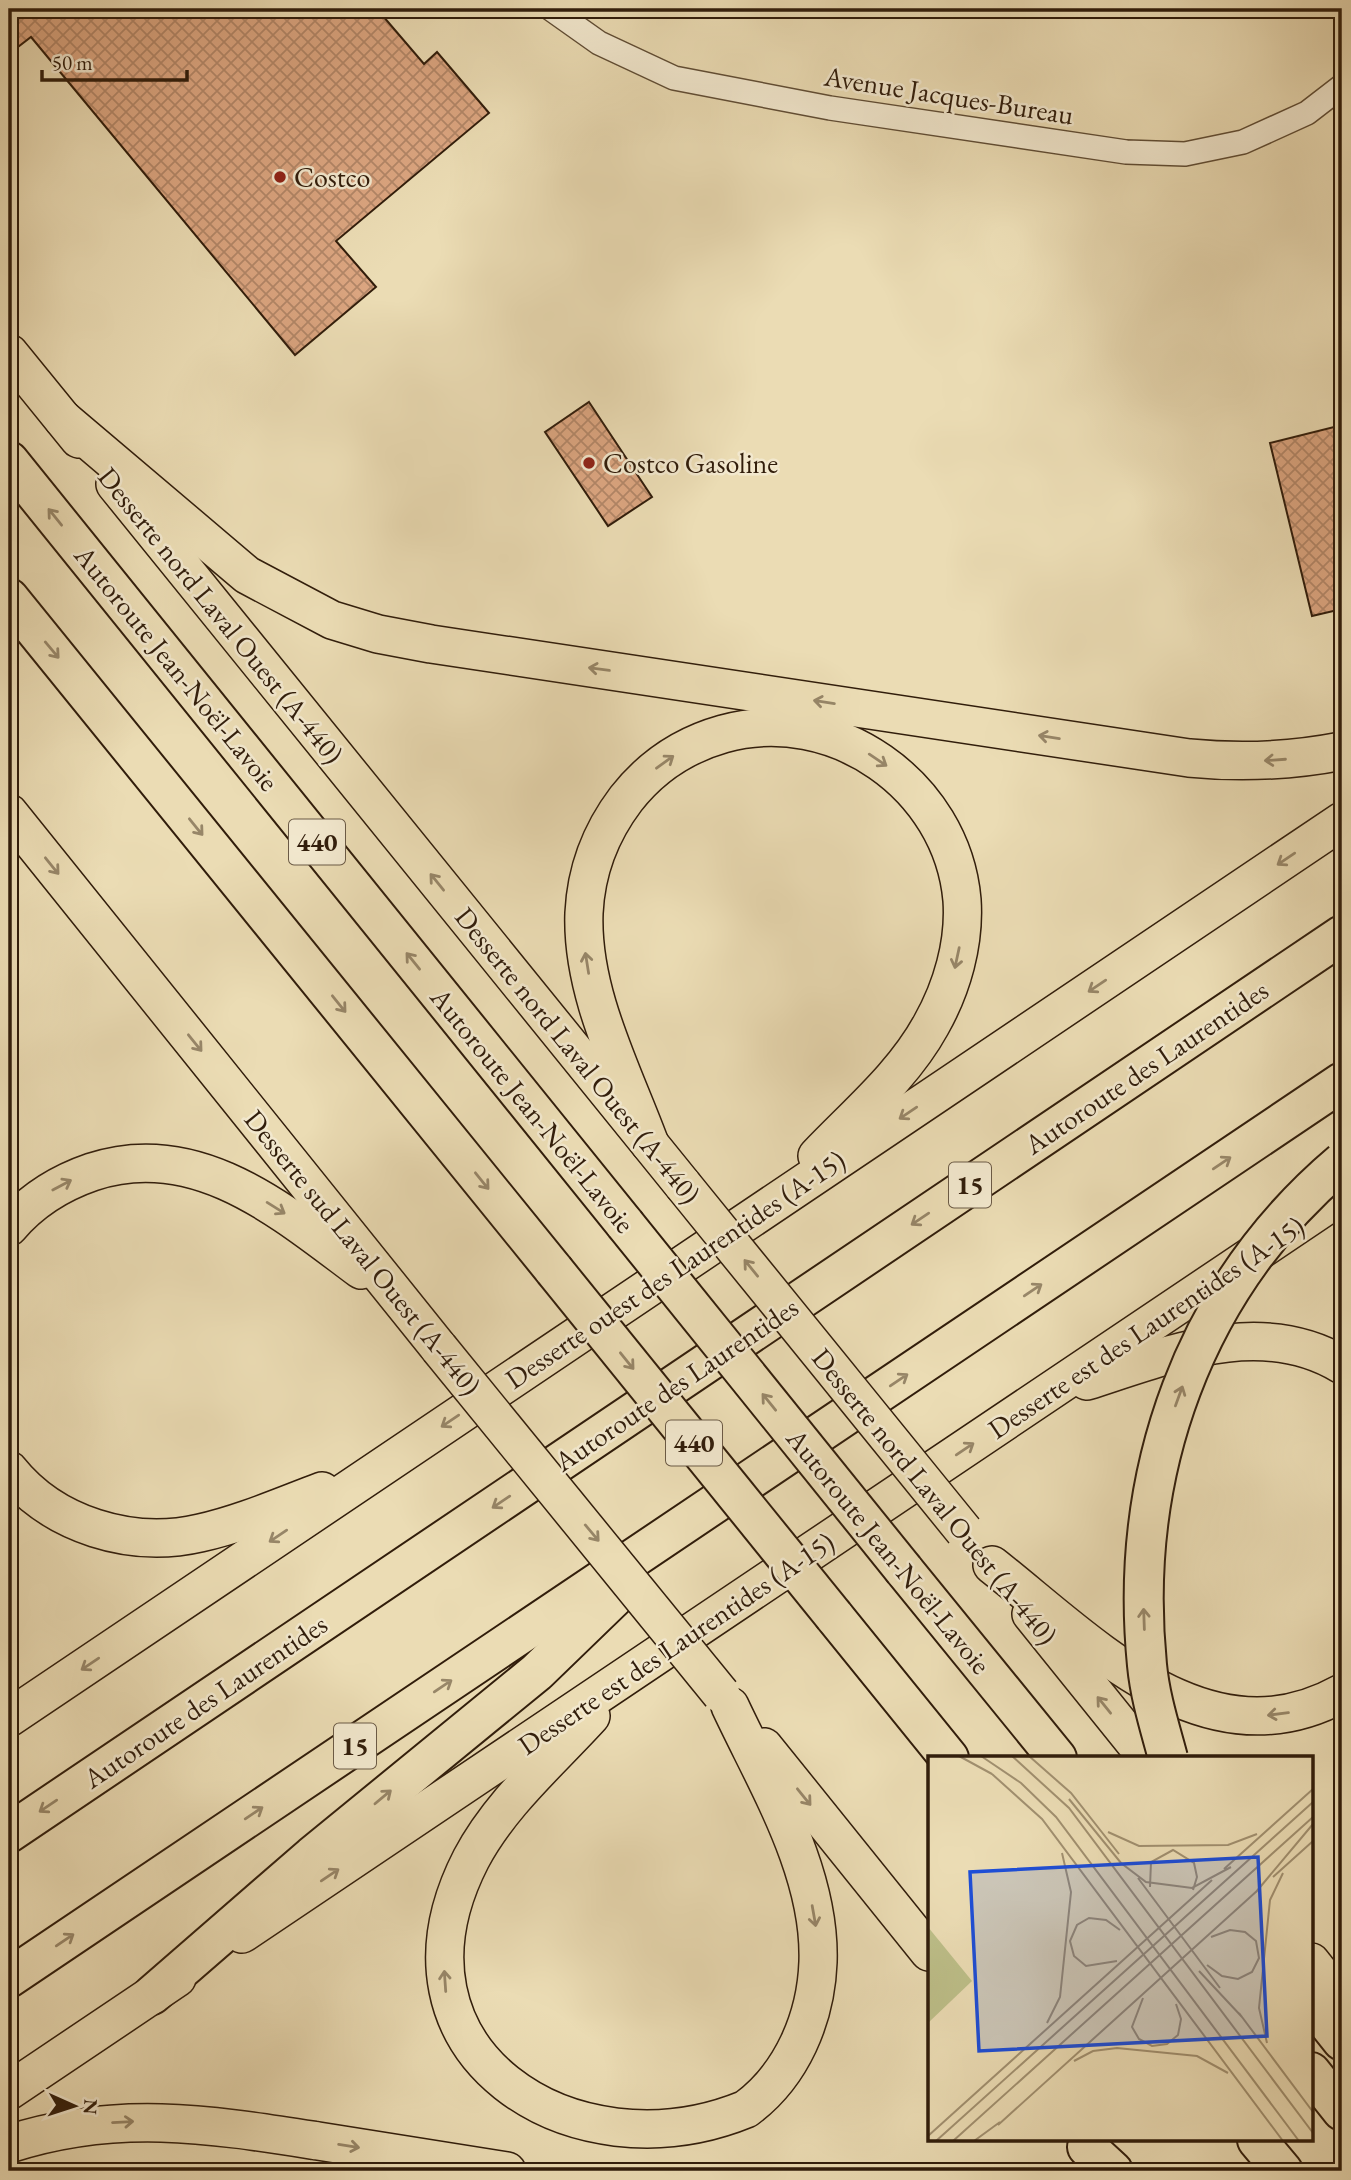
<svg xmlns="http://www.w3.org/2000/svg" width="1351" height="2180" font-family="'EB Garamond',serif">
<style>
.building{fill:url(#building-cross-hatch);stroke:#311d0b;stroke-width:2}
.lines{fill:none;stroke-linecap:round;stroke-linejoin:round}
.minor-casing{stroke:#604d35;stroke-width:26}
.primary-casing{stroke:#311d0b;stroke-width:40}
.motorway-casing{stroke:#311d0b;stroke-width:42}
.minor{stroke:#f2e8ce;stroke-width:23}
.primary{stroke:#ebdcb4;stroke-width:37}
.motorway{stroke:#ebdcb4;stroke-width:38}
.primary-bridge-casing{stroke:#311d0b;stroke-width:40;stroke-linecap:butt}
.motorway-bridge-casing{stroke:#311d0b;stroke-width:42;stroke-linecap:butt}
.primary-bridge{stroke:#ebdcb4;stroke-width:37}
.motorway-bridge{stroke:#ebdcb4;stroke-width:38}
.oneway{stroke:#978668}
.poi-dot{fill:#8f2418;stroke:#f2e8ce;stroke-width:2.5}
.labels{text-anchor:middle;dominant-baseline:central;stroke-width:5;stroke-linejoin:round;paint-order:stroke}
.shield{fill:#f2e8ce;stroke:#6b5a46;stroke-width:2}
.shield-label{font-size:26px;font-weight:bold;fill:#311d0b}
.street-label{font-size:28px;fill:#311d0b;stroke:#f2e8ce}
.poi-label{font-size:28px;fill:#311d0b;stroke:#f2e8ce;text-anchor:start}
.inset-road{fill:none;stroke:#a19070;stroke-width:2}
.view{fill:#1d4ed8;fill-opacity:0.15;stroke:#1d4ed8;stroke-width:3.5}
.inset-edge{fill:none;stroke:#311d0b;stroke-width:3.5}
</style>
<defs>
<pattern id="building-cross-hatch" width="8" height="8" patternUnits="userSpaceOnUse" patternTransform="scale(1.75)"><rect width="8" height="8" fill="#dba580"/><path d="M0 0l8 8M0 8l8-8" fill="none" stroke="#b28667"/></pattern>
</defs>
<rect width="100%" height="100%" fill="#ebdcb4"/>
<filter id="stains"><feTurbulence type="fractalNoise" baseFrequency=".00286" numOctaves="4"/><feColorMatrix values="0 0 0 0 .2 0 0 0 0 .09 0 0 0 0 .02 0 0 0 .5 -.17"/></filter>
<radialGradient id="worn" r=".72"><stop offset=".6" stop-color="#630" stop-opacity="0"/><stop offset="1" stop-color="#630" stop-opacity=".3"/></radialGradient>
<g class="building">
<polygon points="9,9 377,9 424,64 437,52 489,113 336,241 376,287 295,355 31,37 14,50 9,42"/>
<polygon points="589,402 652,497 608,526 545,432"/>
<polygon points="1342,425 1342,609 1312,616 1270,443"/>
</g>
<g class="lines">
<defs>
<polyline id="minor" points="551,9 599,43 674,78 830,108 1126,152 1185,154 1243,142 1307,113 1342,86"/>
<g id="primary">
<polyline points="9,353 79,439"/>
<path d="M63 419 247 575 332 620 378 634 431 644 1189 758C1241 763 1291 761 1342 751"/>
<polyline points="115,484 683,1185"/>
<polyline points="9,813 439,1348"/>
<path d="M650 1144C623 1071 581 993 584 913 586 871 601 832 626 799 651 767 684 745 723 734 834 703 952 785 962 900 965 943 952 988 931 1025 903 1076 857 1114 817 1156"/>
<path d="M9 1227C31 1201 60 1183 92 1172 197 1137 283 1212 361 1270"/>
<path d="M1087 1381C1168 1355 1261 1316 1342 1365"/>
<path d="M9 1470C53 1525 131 1549 200 1533 241 1524 282 1506 322 1491"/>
<path d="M992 1565C1090 1642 1207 1768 1342 1693"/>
<polyline points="1031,1614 1147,1758"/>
<path d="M591 1716C549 1762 500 1804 471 1859 372 2052 573 2180 746 2109 792 2075 816 2018 818 1962 821 1872 767 1785 730 1706"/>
<polyline points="9,1718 1342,821"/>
<polyline points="764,1747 929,1952"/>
<polyline points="242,1934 1342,1195"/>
<polyline points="1311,1962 1342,2001"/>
<polyline points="9,2091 177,1978"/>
<path d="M9 2144C117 2109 209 2124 318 2141 381 2151 444 2161 507 2171"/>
</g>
<g id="motorway">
<polyline points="9,461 625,1224"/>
<polyline points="9,598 554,1270"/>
<polyline points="904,1570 1057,1758"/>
<polyline points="834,1616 949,1758"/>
<polyline points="9,1833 1342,935"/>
<polyline points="9,1978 1342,1082"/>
<polyline points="152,1995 312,1856 537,1672 629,1583"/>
<polyline points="1311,2002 1342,2041"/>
<polyline points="1311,2072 1342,2111"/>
<polyline points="1257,2140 1283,2171"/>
<polyline points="1087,2147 1113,2171"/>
</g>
</defs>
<use href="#minor" class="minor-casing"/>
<use href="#primary" class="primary-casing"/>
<use href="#motorway" class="motorway-casing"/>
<use href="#minor" class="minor"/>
<use href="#primary" class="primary"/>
<use href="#motorway" class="motorway"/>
<defs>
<g id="primary-bridge">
<polyline points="683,1185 964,1531"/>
<polyline points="439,1348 721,1694"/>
</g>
<g id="motorway-bridge">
<polyline points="625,1224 904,1570"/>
<polyline points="554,1270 834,1616"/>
<path d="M1168 1758C1160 1728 1150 1697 1147 1665 1128 1473 1193 1288 1342 1162"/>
</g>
</defs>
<use href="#primary-bridge" class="primary-bridge-casing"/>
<use href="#motorway-bridge" class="motorway-bridge-casing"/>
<use href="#primary-bridge" class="primary-bridge"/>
<use href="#motorway-bridge" class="motorway-bridge"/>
</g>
<defs><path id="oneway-shaft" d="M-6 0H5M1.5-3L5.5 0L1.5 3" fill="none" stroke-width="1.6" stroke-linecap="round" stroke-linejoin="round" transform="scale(1.75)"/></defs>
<g class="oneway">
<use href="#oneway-shaft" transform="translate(55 517) rotate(-129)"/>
<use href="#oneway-shaft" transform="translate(52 650) rotate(50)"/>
<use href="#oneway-shaft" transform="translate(599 669) rotate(-172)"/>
<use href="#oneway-shaft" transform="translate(824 702) rotate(-171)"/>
<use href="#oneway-shaft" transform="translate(1049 737) rotate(-171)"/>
<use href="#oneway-shaft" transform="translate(878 760) rotate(34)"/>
<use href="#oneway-shaft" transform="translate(1275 760) rotate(176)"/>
<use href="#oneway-shaft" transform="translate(665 762) rotate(-36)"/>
<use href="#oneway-shaft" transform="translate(196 827) rotate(51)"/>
<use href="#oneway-shaft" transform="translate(1286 859) rotate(146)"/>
<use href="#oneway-shaft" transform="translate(52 866) rotate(51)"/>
<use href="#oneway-shaft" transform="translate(437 882) rotate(-129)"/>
<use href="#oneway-shaft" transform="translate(957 958) rotate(102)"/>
<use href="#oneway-shaft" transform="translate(413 961) rotate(-129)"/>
<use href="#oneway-shaft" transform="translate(587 963) rotate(-99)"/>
<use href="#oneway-shaft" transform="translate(1097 986) rotate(146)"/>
<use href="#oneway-shaft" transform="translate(339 1004) rotate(51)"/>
<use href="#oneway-shaft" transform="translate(195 1043) rotate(51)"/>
<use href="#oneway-shaft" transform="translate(908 1113) rotate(146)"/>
<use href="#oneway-shaft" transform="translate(1222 1163) rotate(-34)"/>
<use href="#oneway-shaft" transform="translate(482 1181) rotate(51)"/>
<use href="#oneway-shaft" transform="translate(62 1185) rotate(-28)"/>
<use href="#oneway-shaft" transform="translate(276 1208) rotate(32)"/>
<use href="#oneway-shaft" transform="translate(920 1219) rotate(146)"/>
<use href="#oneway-shaft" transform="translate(751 1268) rotate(-129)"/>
<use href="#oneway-shaft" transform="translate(1033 1290) rotate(-34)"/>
<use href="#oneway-shaft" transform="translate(627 1361) rotate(51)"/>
<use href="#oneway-shaft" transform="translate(899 1380) rotate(-34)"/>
<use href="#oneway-shaft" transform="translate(1179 1396) rotate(-70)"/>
<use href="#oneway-shaft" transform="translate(769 1402) rotate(-129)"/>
<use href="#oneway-shaft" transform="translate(450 1421) rotate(146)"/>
<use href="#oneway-shaft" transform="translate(965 1449) rotate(-34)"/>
<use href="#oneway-shaft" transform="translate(501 1502) rotate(146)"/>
<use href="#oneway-shaft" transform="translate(592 1533) rotate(50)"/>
<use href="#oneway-shaft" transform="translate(278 1536) rotate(146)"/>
<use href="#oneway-shaft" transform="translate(1144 1619) rotate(-92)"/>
<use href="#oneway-shaft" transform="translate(90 1664) rotate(146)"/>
<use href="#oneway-shaft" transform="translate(443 1686) rotate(-34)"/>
<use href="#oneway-shaft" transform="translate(1104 1705) rotate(-129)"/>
<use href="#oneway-shaft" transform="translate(1278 1714) rotate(173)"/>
<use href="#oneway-shaft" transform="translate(383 1797) rotate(-40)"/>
<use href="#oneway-shaft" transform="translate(804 1797) rotate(51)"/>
<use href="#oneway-shaft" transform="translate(48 1806) rotate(146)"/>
<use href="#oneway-shaft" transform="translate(254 1813) rotate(-34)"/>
<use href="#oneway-shaft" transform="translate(330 1875) rotate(-34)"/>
<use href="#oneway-shaft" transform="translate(814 1916) rotate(80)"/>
<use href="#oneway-shaft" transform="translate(65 1940) rotate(-34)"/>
<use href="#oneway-shaft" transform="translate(445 1981) rotate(-94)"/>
<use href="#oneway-shaft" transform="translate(123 2122) rotate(-3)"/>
<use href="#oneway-shaft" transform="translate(349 2146) rotate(9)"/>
</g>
<g class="poi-dot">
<circle cx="280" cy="177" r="7"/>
<circle cx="589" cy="463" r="7"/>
</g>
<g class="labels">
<g class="shield">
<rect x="289" y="819.5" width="56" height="45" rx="5"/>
<rect x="949" y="1162.5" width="42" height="45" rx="5"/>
<rect x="666" y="1420.5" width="56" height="45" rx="5"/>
<rect x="334" y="1723.5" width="42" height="45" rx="5"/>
</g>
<g class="shield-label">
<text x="317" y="842">440</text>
<text x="970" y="1185">15</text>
<text x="694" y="1443">440</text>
<text x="355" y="1746">15</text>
</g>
<g class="street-label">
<text transform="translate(949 95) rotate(9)">Avenue Jacques-Bureau</text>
<text transform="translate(221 615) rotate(51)">Desserte nord Laval Ouest (A-440)</text>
<text transform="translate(177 668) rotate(51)">Autoroute Jean-Noël-Lavoie</text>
<text transform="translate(578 1055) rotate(51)">Desserte nord Laval Ouest (A-440)</text>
<text transform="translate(1146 1067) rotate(-34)">Autoroute des Laurentides</text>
<text transform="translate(533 1110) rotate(51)">Autoroute Jean-Noël-Lavoie</text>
<text transform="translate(363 1252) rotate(51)">Desserte sud Laval Ouest (A-440)</text>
<text transform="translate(675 1269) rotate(-34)">Desserte ouest des Laurentides (A-15)</text>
<text transform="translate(1146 1327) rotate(-34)">Desserte est des Laurentides (A-15)</text>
<text transform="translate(676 1384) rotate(-34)">Autoroute des Laurentides</text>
<text transform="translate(935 1496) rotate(51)">Desserte nord Laval Ouest (A-440)</text>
<text transform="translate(889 1551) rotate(51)">Autoroute Jean-Noël-Lavoie</text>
<text transform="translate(676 1643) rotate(-34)">Desserte est des Laurentides (A-15)</text>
<text transform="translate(205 1701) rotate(-34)">Autoroute des Laurentides</text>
</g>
<g class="poi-label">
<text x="294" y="177">Costco</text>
<text x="603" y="463">Costco Gasoline</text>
</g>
</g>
<g transform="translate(928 1756)">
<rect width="385" height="385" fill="#ebdcb4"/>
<path d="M0 171 44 225 0 267Z" fill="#bdbf89"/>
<path class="inset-road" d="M31 0 64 18M53 0 93 27 128 61 371 385M84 0 141 52 385 377M101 0 143 37 191 98M64 18 114 63 355 385M141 43 193 107 218 126 264 132 303 111M180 76 211 90 300 89 329 78M296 113 385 33M345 121 385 85M210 122 292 232M222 131 223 106 245 94 266 107 269 121 265 134M328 136 385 68M189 205 158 210 146 200 142 185 149 169 161 162 178 164 192 174M279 209 294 220 310 223 324 216 331 202 328 185 317 176 302 174 283 181M271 215 314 261M215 242 204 271 211 283 224 290 239 288 250 279 253 263 248 248M311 257 385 356M119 267 132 241 143 136 134 97M339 287 331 252 342 144 355 117M146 305 165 295 189 292 269 300 300 317M70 369 330 134M0 380 284 124M8 385 385 46M25 385 385 61M46 385 72 366"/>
<path class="view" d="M330 101 339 280 51 295 42 116Z"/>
<rect width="385" height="385" class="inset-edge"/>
</g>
<rect width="1351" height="2180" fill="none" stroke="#ebdcb4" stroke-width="35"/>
<rect x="10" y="10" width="1330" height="2159" fill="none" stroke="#311d0b" stroke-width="3.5"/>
<rect x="18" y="18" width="1316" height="2145" fill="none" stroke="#311d0b" stroke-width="2"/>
<g transform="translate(74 2106) rotate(93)" stroke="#f2e8ce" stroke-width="5" paint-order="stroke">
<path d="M0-5L12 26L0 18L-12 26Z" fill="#311d0b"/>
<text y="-10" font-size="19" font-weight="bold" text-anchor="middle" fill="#311d0b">N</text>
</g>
<path d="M42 70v10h145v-10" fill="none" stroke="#311d0b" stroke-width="3.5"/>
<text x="52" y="70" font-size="21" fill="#311d0b" stroke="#f2e8ce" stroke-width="5" paint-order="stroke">50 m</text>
<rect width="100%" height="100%" filter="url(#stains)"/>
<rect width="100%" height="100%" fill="url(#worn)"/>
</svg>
